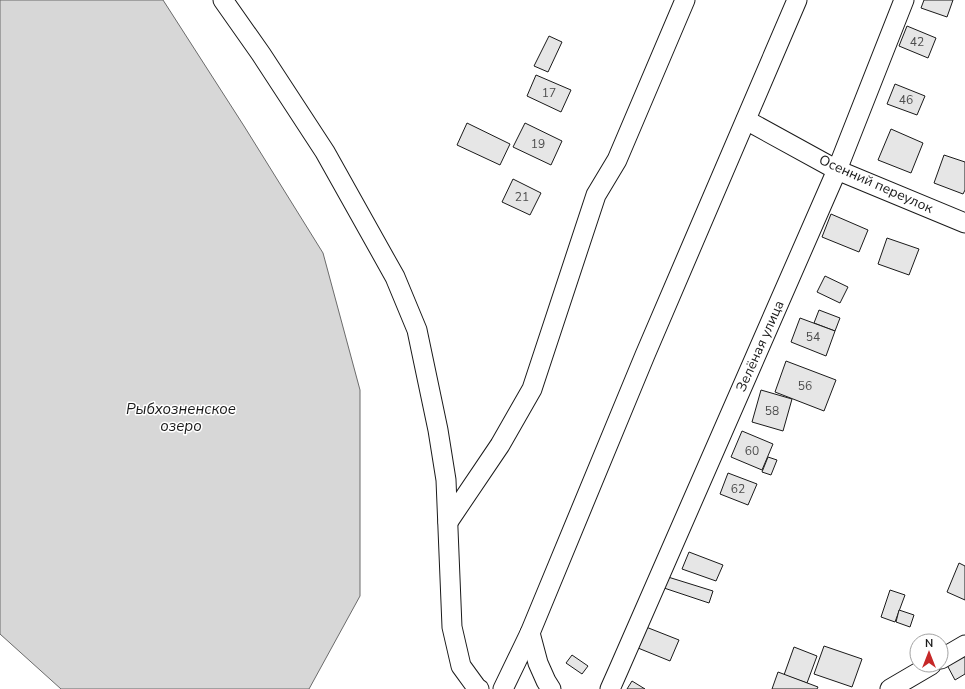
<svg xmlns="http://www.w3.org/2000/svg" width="965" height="689" font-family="'Nunito Sans',sans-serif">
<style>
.water{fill:#d7d7d7;stroke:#6a6a6a}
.building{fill:#e6e6e6;stroke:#1a1a1a}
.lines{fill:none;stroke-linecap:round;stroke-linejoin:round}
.minor-casing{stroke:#1a1a1a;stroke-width:21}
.minor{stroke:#fff;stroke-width:19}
.labels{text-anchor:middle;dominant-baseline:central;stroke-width:3;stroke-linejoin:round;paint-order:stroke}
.number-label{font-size:12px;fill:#4d4d4d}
.street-label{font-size:14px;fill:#1a1a1a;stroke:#fff}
.water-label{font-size:15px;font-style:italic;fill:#1a1a1a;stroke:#fff}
</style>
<rect width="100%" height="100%" fill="#fff"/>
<polygon class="water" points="0,0 163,0 244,126 323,253 360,390 360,596 309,689 61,689 0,634"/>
<g class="building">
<polygon points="924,0 953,0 947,17 921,8"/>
<polygon points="907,26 936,38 928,58 899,46"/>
<polygon points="549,36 562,42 548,72 534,66"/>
<polygon points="536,75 571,90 561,112 527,96"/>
<polygon points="895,84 925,96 917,115 887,104"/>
<polygon points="467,123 510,144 500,165 457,145"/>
<polygon points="525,123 562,141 551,165 513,147"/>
<polygon points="891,129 923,143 911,173 878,160"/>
<polygon points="944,155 965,162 965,190 963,194 934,183"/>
<polygon points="513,179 541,193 530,215 502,202"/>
<polygon points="831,214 868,230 859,252 822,237"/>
<polygon points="887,238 919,249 909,275 878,264"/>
<polygon points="825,276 848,287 840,303 817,292"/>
<polygon points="819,310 840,318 835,331 814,323"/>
<polygon points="800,318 835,331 826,356 791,342"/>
<polygon points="786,361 836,380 824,411 775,392"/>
<polygon points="761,390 792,399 783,431 752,422"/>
<polygon points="742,431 773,444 762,470 731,457"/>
<polygon points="768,457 777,460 771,475 762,472"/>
<polygon points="728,473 757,484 748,505 720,494"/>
<polygon points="689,552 723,565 716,581 682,569"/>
<polygon points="959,563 965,566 965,600 947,592"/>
<polygon points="668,577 713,591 709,603 664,588"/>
<polygon points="890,590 905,595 895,622 881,617"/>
<polygon points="899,610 914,615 910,627 896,622"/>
<polygon points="646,627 679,640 670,661 638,648"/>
<polygon points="824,646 862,659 852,687 814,674"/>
<polygon points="794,647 817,656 807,683 784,675"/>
<polygon points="572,655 588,666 582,674 566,663"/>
<polygon points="965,656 965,674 955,680 947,665"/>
<polygon points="778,672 818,687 817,689 772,689"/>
<polygon points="632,681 645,689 627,689"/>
</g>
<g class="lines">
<defs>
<g id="minor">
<polyline points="223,0 261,54 325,152 395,277 417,330 438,430 446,480 452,627 461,666 477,688 479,689"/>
<polyline points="746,120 837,170 965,223"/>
<polyline points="448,522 500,445 532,389 596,195 617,160 685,0"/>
<polyline points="530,633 538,663 546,681 551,689"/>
<polyline points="941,659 965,645"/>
<polyline points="503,689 530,633 645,355 797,0"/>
<polyline points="610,689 618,671 837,170 904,0"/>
<polyline points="890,689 931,665"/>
</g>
</defs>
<use href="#minor" class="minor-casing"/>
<use href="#minor" class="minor"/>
</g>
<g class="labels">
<g class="number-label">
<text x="917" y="42">42</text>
<text x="549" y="93">17</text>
<text x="906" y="100">46</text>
<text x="538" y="144">19</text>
<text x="522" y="197">21</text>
<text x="813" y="337">54</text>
<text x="805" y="386">56</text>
<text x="772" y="411">58</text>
<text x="752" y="451">60</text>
<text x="738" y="489">62</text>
</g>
<g class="street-label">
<text transform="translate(876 184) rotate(24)">Осенний переулок</text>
<text transform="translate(760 346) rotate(-66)">Зелёная улица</text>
</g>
<g class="water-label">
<text x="181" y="409">Рыбхозненское<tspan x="181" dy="17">озеро</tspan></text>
</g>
</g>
<g transform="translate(929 653)"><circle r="19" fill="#ffffff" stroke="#a3a3a3"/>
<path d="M0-3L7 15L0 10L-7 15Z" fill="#c62828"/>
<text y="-6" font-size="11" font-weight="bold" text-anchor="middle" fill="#1a1a1a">N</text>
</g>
</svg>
